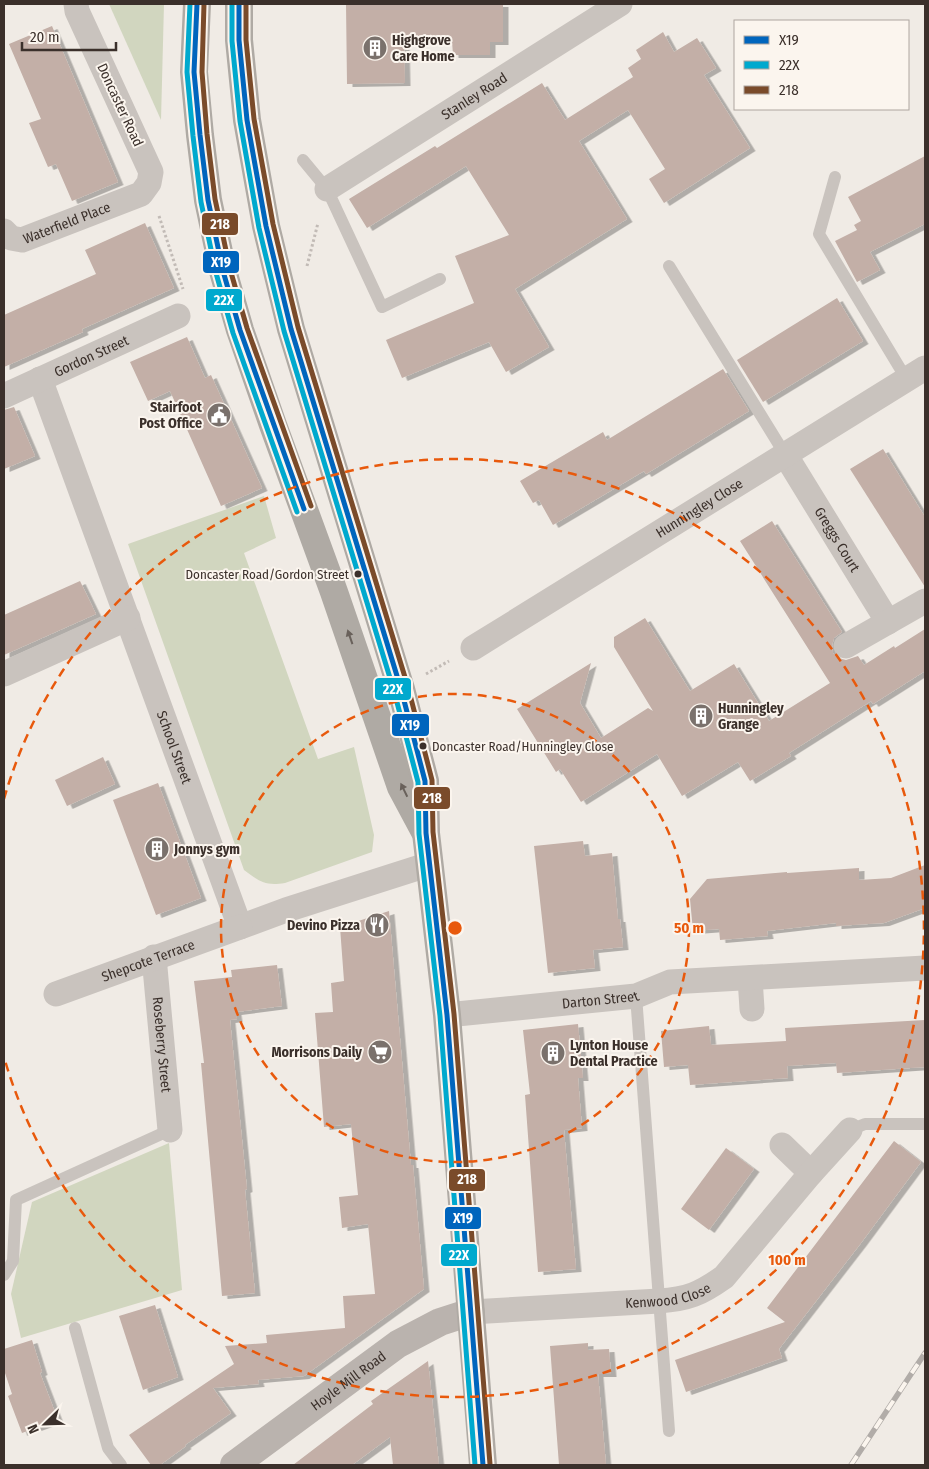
<svg xmlns="http://www.w3.org/2000/svg" width="929" height="1469" font-family="'Fira Sans Condensed',sans-serif">
<style>
.green{fill:#d1d6bf}
.building{fill:#c3afa7;filter:url(#shadow)}
.lines{fill:none;stroke-linecap:round;stroke-linejoin:round}
.path{stroke:#c2bbb6;stroke-width:3;stroke-dasharray:2.5 2.5;stroke-linecap:butt}
.lane{stroke:#c9c3be;stroke-width:12}
.street{stroke:#c9c3be;stroke-width:25}
.secondary{stroke:#bab3ae;stroke-width:28}
.highway{stroke:#afaaa4;stroke-width:28}
.rail-casing{stroke:#b1aca8;stroke-width:5.5}
.rail{stroke:#fbf5ee;stroke-width:4;stroke-dasharray:11;stroke-linecap:butt}
.bus-1-casing{stroke:#fbf5ee;stroke-width:9}
.bus-2-casing{stroke:#fbf5ee;stroke-width:9}
.bus-3-casing{stroke:#fbf5ee;stroke-width:9}
.bus-1{stroke:#0065bd;stroke-width:5}
.bus-2{stroke:#00a9ce;stroke-width:5}
.bus-3{stroke:#7a4b2a;stroke-width:5}
.oneway{fill:#69615b}
.ring{fill:none;stroke:#e8590c;stroke-width:2.5;stroke-dasharray:9 6}
.bus-dot{fill:#3b302b;stroke:#fbf5ee;stroke-width:2}
.labels{text-anchor:middle;dominant-baseline:central;stroke-width:4;stroke-linejoin:round;paint-order:stroke}
.bus-label{font-size:13px;fill:#3b302b;stroke:#fbf5ee;text-anchor:end}
.poi-label{font-size:14px;font-weight:bold;fill:#3b302b;stroke:#fbf5ee;text-anchor:start}
.street-label{font-size:14px;fill:#3b302b;stroke:#fbf5ee}
.centre{fill:#e8590c;stroke:#fbf5ee;stroke-width:2.5}
.ring-label{font-size:15px;text-anchor:middle;font-weight:bold;fill:#e8590c;stroke:#fbf5ee;stroke-width:4;stroke-linejoin:round;paint-order:stroke}
.line-badge{stroke:#fbf5ee;stroke-width:2}
.badge-label{font-size:14px;text-anchor:middle;font-weight:bold;fill:#fff}
</style>
<defs>
<filter id="shadow"><feDropShadow dx="5.5" dy="3" stdDeviation="0" flood-color="#0004"/></filter>
</defs>
<rect width="100%" height="100%" fill="#f0ebe5"/>
<g class="green">
<polygon points="109,4 164,4 161,120"/>
<path d="M264 496 276 538 244 553 318 759 354 747 374 835 372 852 285 883C265 886 260 882 244 870L128 544Z"/>
<polygon points="169,1143 182,1290 21,1338 11,1294 32,1202"/>
</g>
<g class="building">
<polygon points="346,4 503,4 503,42 490,42 490,55 453,55 452,41 404,41 405,83 347,84"/>
<polygon points="52,26 118,182 72,201 56,164 48,167 29,123 41,119 9,44"/>
<polygon points="663,32 674,52 697,38 716,68 704,75 750,148 664,203 649,179 665,169 628,110 579,141 627,219 515,289 549,347 506,372 489,342 402,378 386,340 474,303 455,256 509,235 466,166 367,228 349,199 435,146 437,148 542,83 565,120 633,77 628,68 641,59 636,50"/>
<polygon points="925,156 925,224 870,252 880,270 857,282 835,241 857,230 854,225 861,221 848,197"/>
<polygon points="145,223 174,288 82,329 83,332 4,367 4,315 96,274 85,250"/>
<polygon points="837,298 863,341 763,402 737,360"/>
<polygon points="187,337 205,378 211,375 262,488 221,506 170,391 148,401 130,362"/>
<polygon points="723,369 749,411 646,474 644,471 553,525 539,500 533,503 520,481 603,432 607,440"/>
<polygon points="14,407 35,456 4,469 4,410"/>
<polygon points="883,449 925,517 925,587 850,469"/>
<polygon points="772,521 842,632 834,638 832,645 833,653 838,658 846,660 858,656 864,665 894,646 895,648 925,629 925,671 873,704 871,701 789,753 791,756 750,781 738,762 682,796 657,754 581,802 560,769 556,772 517,709 591,663 580,703 601,738 648,708 653,711 614,647 614,637 645,618 690,691 734,664 769,721 830,683 740,541"/>
<polygon points="80,581 96,614 4,655 4,615"/>
<polygon points="103,757 115,784 67,806 55,780"/>
<polygon points="158,783 201,898 156,915 113,800"/>
<polygon points="583,841 585,856 612,853 618,919 620,919 623,947 593,950 595,968 548,973 534,846"/>
<polygon points="925,865 925,908 884,923 836,926 836,923 767,931 768,936 720,940 719,929 693,931 690,899 707,879 787,872 787,873 859,868 859,880 891,878"/>
<polygon points="389,911 411,1165 413,1165 424,1289 304,1376 258,1380 259,1384 213,1388 231,1413 185,1445 186,1446 160,1465 151,1465 129,1435 234,1364 225,1346 267,1343 266,1335 345,1328 343,1296 375,1294 368,1224 342,1228 339,1197 358,1195 351,1124 324,1127 315,1013 333,1012 331,983 344,981 340,927"/>
<polygon points="277,965 282,1006 236,1012 237,1019 230,1020 247,1189 245,1190 255,1293 222,1296 201,1063 204,1063 194,981 232,977 231,970"/>
<polygon points="925,1020 925,1067 837,1073 836,1063 787,1066 788,1078 690,1085 688,1065 664,1067 661,1031 709,1026 711,1045 786,1041 785,1028"/>
<polygon points="578,1024 583,1078 578,1078 582,1128 564,1130 576,1269 538,1272 525,1095 530,1094 523,1030"/>
<polygon points="894,1141 921,1162 861,1243 779,1349 782,1358 686,1392 675,1360 785,1322 767,1308"/>
<polygon points="726,1148 754,1169 709,1230 681,1209"/>
<polygon points="155,1305 178,1377 143,1390 119,1316"/>
<polygon points="32,1340 42,1372 40,1373 58,1420 22,1433 8,1396 12,1394 4,1370 4,1349"/>
<polygon points="588,1343 588,1350 609,1349 611,1374 598,1374 606,1465 559,1465 550,1346"/>
<polygon points="428,1361 439,1465 393,1465 390,1437 352,1465 293,1465 373,1404 371,1401"/>
</g>
<g class="lines">
<g class="path">
<polyline points="159,216 183,289"/>
<polyline points="307,266 318,223"/>
<polyline points="426,674 449,661"/>
</g>
<g class="lane">
<polyline points="303,160 327,189 382,307 440,279"/>
<polyline points="835,177 819,234 907,380"/>
<polyline points="669,266 786,456"/>
<polyline points="636,996 669,1431"/>
<polyline points="850,1130 865,1124 925,1124"/>
<polyline points="4,1275 13,1261 16,1200 170,1130"/>
<polyline points="75,1328 108,1448 121,1465"/>
</g>
<g class="street">
<path id="s1" d="M327 189 620 4"/>
<path id="s2" d="M4 231 11 238 22 240 141 194 149 183 151 172 77 11 76 4"/>
<path id="s3" d="M40 379 240 927 286 910 430 864"/>
<path id="s4" d="M4 396 178 316"/>
<path id="s5" d="M786 456 888 622"/>
<polyline points="846,646 925,601"/>
<path id="s6" d="M473 648 925 368"/>
<polyline points="4,674 128,618"/>
<path id="s7" d="M154 957 170 1130"/>
<polyline points="750,978 752,1009"/>
<path id="s8" d="M56 994 240 927"/>
<path id="s9" d="M447 1015 636 996 670 982 925 968"/>
<polyline points="782,1145 811,1173"/>
<path id="s10" d="M471 1312 659 1301C688 1299 700 1294 724 1277L811 1173 850 1130"/>
</g>
<path class="secondary" id="s11" d="M234 1465 398 1344 440 1322 471 1312"/>
<g class="highway">
<polyline points="197,4 194,72 200,135 208,200 223,271 240,330 273,425 334,592 401,787 424,830"/>
<polyline points="239,4 239,40 247,120 266,226 291,329 401,689 425,781 426,833 447,1015 483,1465"/>
</g>
<defs>
<polyline id="rail" points="851,1465 925,1353"/>
</defs>
<use href="#rail" class="rail-casing"/>
<use href="#rail" class="rail"/>
<defs>
<g id="bus-1">
<polyline points="197,4 194,72 200,135 208,200 223,271 240,330 304,509"/>
<polyline points="239,4 239,40 247,120 266,226 291,329 401,689 425,781 426,833 447,1015 483,1465"/>
</g>
<g id="bus-2">
<polyline points="190,4 187,72 193,136 201,202 216,273 233,333 297,512"/>
<polyline points="232,4 232,41 240,121 259,228 284,331 394,691 418,782 419,834 440,1016 475,1465"/>
</g>
<g id="bus-3">
<polyline points="204,4 202,72 207,134 215,199 230,269 247,328 311,506"/>
<polyline points="246,4 246,40 254,119 273,224 298,327 408,687 432,780 433,832 454,1014 490,1464"/>
</g>
</defs>
<use href="#bus-1" class="bus-1-casing"/>
<use href="#bus-2" class="bus-2-casing"/>
<use href="#bus-3" class="bus-3-casing"/>
<use href="#bus-1" class="bus-1"/>
<use href="#bus-2" class="bus-2"/>
<use href="#bus-3" class="bus-3"/>
</g>
<defs><path id="oneway-solid" d="M-6-.8H1V-3.2L6.5 0L1 3.2V.8H-6Z" transform="scale(1.25)"/></defs>
<g class="oneway">
<use href="#oneway-solid" transform="translate(350 637) rotate(-109)"/>
<use href="#oneway-solid" transform="translate(404 790) rotate(-116)"/>
</g>
<g class="ring">
<circle cx="455" cy="928" r="234"/>
<path d="M4 799A469 469 0 1 1 4 1057"/>
</g>
<defs>
<symbol id="building-disc" viewBox="-11 -11 22 22"><circle r="9.5" fill="#7a716c" stroke="#fbf5ee"/><path d="M-4-6H4V6H1V3H-1V6H-4ZM-2.5-4.3h1.7v1.8h-1.7ZM.8-4.3h1.7v1.8H.8ZM-2.5-1h1.7V.8h-1.7ZM.8-1h1.7V.8H.8Z" fill="#fff"/></symbol>
<symbol id="civic-disc" viewBox="-11 -11 22 22"><circle r="9.5" fill="#7a716c" stroke="#fbf5ee"/><path d="M-.6-6.5H3V-4.5H.6V-3L4-1V1h2V6H-6V1h2V-1L-.6-3ZM-1.2 2.5V6h2.4V2.5Z" fill="#fff"/></symbol>
<symbol id="restaurant-disc" viewBox="-11 -11 22 22"><circle r="9.5" fill="#7a716c" stroke="#fbf5ee"/><path d="M-5-6h1v4h1v-4h1v4h1v-4h1v5L-1.5 .5V6h-2V.5L-5-1ZM5-6V6H3V1.5H1.5Q1.5-4 5-6Z" fill="#fff"/></symbol>
<symbol id="supermarket-disc" viewBox="-11 -11 22 22"><circle r="9.5" fill="#7a716c" stroke="#fbf5ee"/><path d="M-6-5.5h2.5l.6 2H6L4.5 2H-2.5L-4.4-4H-6ZM-1.5 3.2a1.3 1.3 0 1 0 .1 0ZM3 3.2a1.3 1.3 0 1 0 .1 0Z" fill="#fff"/></symbol>
</defs>
<g fill-rule="evenodd">
<use href="#building-disc" x="361" y="34" width="28" height="28"/>
<use href="#civic-disc" x="205" y="401" width="28" height="28"/>
<use href="#building-disc" x="687" y="702" width="28" height="28"/>
<use href="#building-disc" x="143" y="835" width="28" height="28"/>
<use href="#restaurant-disc" x="363" y="911" width="28" height="28"/>
<use href="#supermarket-disc" x="366" y="1038" width="28" height="28"/>
<use href="#building-disc" x="539" y="1039" width="28" height="28"/>
</g>
<g class="bus-dot">
<circle cx="358" cy="574" r="4.5"/>
<circle cx="423" cy="746" r="4.5"/>
</g>
<g class="labels">
<g class="bus-label">
<text x="349" y="574">Doncaster Road/Gordon Street</text>
<text x="432" y="746" text-anchor="start">Doncaster Road/Hunningley Close</text>
</g>
<g class="poi-label">
<text x="392" y="40">Highgrove<tspan x="392" dy="16">Care Home</tspan></text>
<text x="202" y="407" text-anchor="end">Stairfoot<tspan x="202" dy="16">Post Office</tspan></text>
<text x="718" y="708">Hunningley<tspan x="718" dy="16">Grange</tspan></text>
<text x="174" y="849">Jonnys gym</text>
<text x="360" y="925" text-anchor="end">Devino Pizza</text>
<text x="570" y="1045">Lynton House<tspan x="570" dy="16">Dental Practice</tspan></text>
<text x="362" y="1052" text-anchor="end">Morrisons Daily</text>
</g>
<g class="street-label">
<text stroke="none"><textPath href="#s1" startOffset="174">Stanley Road</textPath></text>
<text transform="translate(120 105) rotate(65)">Doncaster Road</text>
<text stroke="none"><textPath href="#s2" startOffset="69">Waterfield Place</textPath></text>
<text stroke="none"><textPath href="#s4" startOffset="96">Gordon Street</textPath></text>
<text stroke="none"><textPath href="#s6" startOffset="266">Hunningley Close</textPath></text>
<text stroke="none"><textPath href="#s5" startOffset="98">Greggs Court</textPath></text>
<text stroke="none"><textPath href="#s3" startOffset="392">School Street</textPath></text>
<text stroke="none"><textPath href="#s8" startOffset="98">Shepcote Terrace</textPath></text>
<text stroke="none"><textPath href="#s9" startOffset="154">Darton Street</textPath></text>
<text stroke="none"><textPath href="#s7" startOffset="88">Roseberry Street</textPath></text>
<text stroke="none"><textPath href="#s10" startOffset="198">Kenwood Close</textPath></text>
<text stroke="none"><textPath href="#s11" startOffset="142">Hoyle Mill Road</textPath></text>
</g>
</g>
<circle cx="455" cy="928" r="8" class="centre"/>
<g class="ring-label">
<text x="689" y="933">50 m</text>
<text x="787" y="1265">100 m</text>
</g>
<g class="line-badge">
<rect x="201" y="212" width="38" height="24" rx="5" fill="#7a4b2a"/>
<rect x="202" y="250" width="38" height="24" rx="5" fill="#0065bd"/>
<rect x="205" y="288" width="38" height="24" rx="5" fill="#00a9ce"/>
<rect x="374" y="677" width="38" height="24" rx="5" fill="#00a9ce"/>
<rect x="391" y="713" width="39" height="24" rx="5" fill="#0065bd"/>
<rect x="413" y="786" width="38" height="24" rx="5" fill="#7a4b2a"/>
<rect x="448" y="1168" width="38" height="24" rx="5" fill="#7a4b2a"/>
<rect x="444" y="1206" width="38" height="24" rx="5" fill="#0065bd"/>
<rect x="440" y="1243" width="38" height="24" rx="5" fill="#00a9ce"/>
</g>
<g class="badge-label">
<text x="220" y="229">218</text>
<text x="221" y="267">X19</text>
<text x="224" y="305">22X</text>
<text x="393" y="694">22X</text>
<text x="410" y="730">X19</text>
<text x="432" y="803">218</text>
<text x="467" y="1184">218</text>
<text x="463" y="1223">X19</text>
<text x="459" y="1260">22X</text>
</g>
<rect width="929" height="1469" fill="none" stroke="#3b302b" stroke-width="10"/>
<rect x="734" y="20" width="175" height="90" fill="#fbf5ee" stroke="#aea6a0"/>
<rect x="744" y="36" width="25" height="8" fill="#0065bd" stroke="#aea6a0"/>
<text x="779" y="45" font-size="15" fill="#3b302b">X19</text>
<rect x="744" y="61" width="25" height="8" fill="#00a9ce" stroke="#aea6a0"/>
<text x="779" y="70" font-size="15" fill="#3b302b">22X</text>
<rect x="744" y="86" width="25" height="8" fill="#7a4b2a" stroke="#aea6a0"/>
<text x="779" y="95" font-size="15" fill="#3b302b">218</text>
<g transform="translate(45 1424) rotate(247)" stroke="#fbf5ee" stroke-width="4" paint-order="stroke">
<path d="M0-4L9 19L0 12L-9 19Z" fill="#3b302b"/>
<text y="-8" font-size="14" font-weight="bold" text-anchor="middle" fill="#3b302b">N</text>
</g>
<path d="M22 42v8h94v-8" fill="none" stroke="#3b302b" stroke-width="2.5"/>
<text x="30" y="42" font-size="15" fill="#3b302b" stroke="#fbf5ee" stroke-width="4" paint-order="stroke">20 m</text>
</svg>
